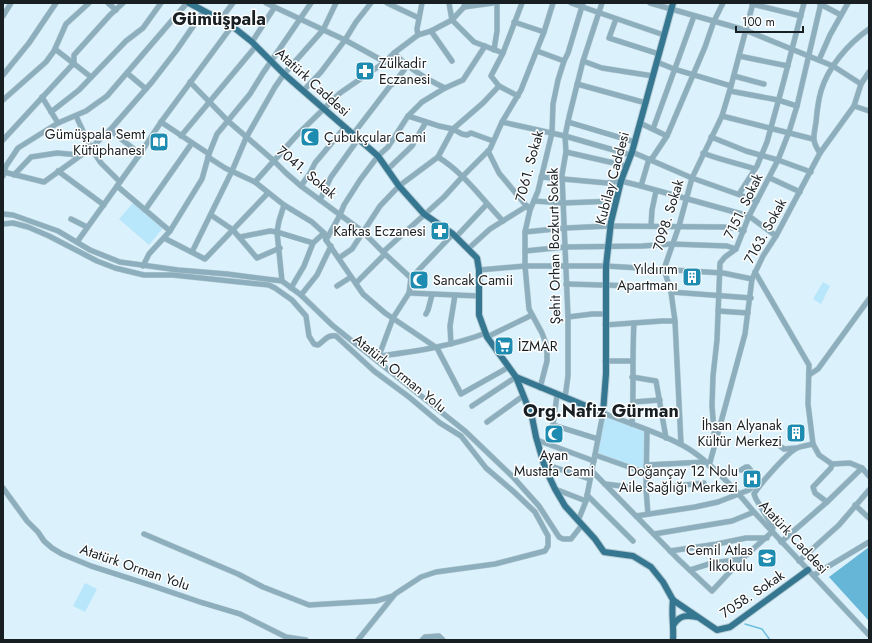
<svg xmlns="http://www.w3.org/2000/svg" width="872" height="643" font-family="Jost,sans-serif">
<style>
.green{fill:#b8e6fb}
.forest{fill:#66b6d7}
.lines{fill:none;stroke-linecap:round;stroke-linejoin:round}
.stream{stroke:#6ebddf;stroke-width:1.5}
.minor-casing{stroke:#b8ccd5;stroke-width:6}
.major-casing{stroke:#b8ccd5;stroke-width:8}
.minor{stroke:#8daebc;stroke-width:5}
.major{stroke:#357791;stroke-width:6}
.labels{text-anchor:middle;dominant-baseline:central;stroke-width:3;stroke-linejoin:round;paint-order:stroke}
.poi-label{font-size:14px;fill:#171f23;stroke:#fff;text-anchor:end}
.street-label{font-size:14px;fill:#171f23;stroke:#fff}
.district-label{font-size:18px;font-weight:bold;fill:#171f23;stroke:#fff}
</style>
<rect width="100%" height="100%" fill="#dbf2fc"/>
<g class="green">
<polygon points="134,202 163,228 149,245 119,219"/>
<polygon points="823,282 830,286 821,304 813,299"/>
<polygon points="605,416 645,432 645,470 598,453"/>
<polygon points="85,583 97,589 85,612 73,606"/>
</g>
<polygon class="forest" points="869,547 869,621 829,577"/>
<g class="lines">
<polyline class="stream" points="745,624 762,629 770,640"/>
<defs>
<g id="minor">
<polyline points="108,3 116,10"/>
<polyline points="266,3 345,40 385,62"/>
<polyline points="387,3 419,18"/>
<polyline points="449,3 452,20 474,42 503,53"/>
<polyline points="571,3 664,35"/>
<polyline points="650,3 745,30 833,66 861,84"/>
<polyline points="752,4 801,16"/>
<polyline points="820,4 841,15"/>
<polyline points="464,7 493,3"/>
<polyline points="3,16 11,3"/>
<polyline points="616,19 609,38 659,54"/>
<polyline points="220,20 233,3"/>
<polyline points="514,22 544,32"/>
<polyline points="418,35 417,29 422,3"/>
<polyline points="252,42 274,8"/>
<polyline points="55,49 91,77"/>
<polyline points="494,50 497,31 497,3"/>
<polyline points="537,51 564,61"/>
<path d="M394 53C409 69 426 79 445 88"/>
<polyline points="739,56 788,66"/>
<polyline points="819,60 830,35 848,3"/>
<polyline points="452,61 431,31 452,20 464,7 465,3"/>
<polyline points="583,61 602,68 653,76"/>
<polyline points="657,62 674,69 731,86"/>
<polyline points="127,73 146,89"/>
<polyline points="3,75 29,43 56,3"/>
<polyline points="734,76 764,84"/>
<polyline points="190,82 228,121 273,160 286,173 301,186 362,231 385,254 411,278"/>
<polyline points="577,84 646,103"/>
<polyline points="499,86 491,76 503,53 522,3"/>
<polyline points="303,91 321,72 345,40 356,22 371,3"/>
<polyline points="730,91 778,100 797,106"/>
<polyline points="42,97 58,123"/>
<polyline points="3,100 46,62 54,51 66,24 89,3"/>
<polyline points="854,106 869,111"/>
<polyline points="51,112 79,90 126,41 143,28 161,3"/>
<polyline points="76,116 91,148 101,163 120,182"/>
<polyline points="408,116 439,126 453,129 462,134 467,135 471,133 493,141"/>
<polyline points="722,116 813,139"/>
<polyline points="161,122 209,154"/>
<polyline points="502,122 565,136 631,155"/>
<polyline points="568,122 635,142"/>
<polyline points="640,123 667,136"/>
<polyline points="653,129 694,16"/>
<polyline points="110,130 140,154"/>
<polyline points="354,133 390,86 395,82 407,66"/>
<polyline points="181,136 256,46"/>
<polyline points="711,137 746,151 778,160 811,172"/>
<polyline points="3,140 74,63 74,55 110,15 123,3"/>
<polyline points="488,151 499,173 529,209"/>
<polyline points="566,152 627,166"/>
<polyline points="632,152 692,178 757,201"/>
<path d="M703 153C720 160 738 163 755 169"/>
<path d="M820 153C811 140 814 136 816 122 817 111 818 101 821 91 828 67 848 44 869 29"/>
<polyline points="208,157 225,168 255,182 284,205 312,222 324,233 326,240 363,294 385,313 437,348 461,394 509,367"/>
<path d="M438 157C464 173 482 199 503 221"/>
<polyline points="651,160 667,136 705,47 714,21 723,3"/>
<polyline points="388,169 412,146 426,122"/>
<polyline points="58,171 104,205"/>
<polyline points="4,172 44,182 91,148 110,130 152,82 176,51 203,12"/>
<polyline points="14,175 31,157 57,153 80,155"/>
<polyline points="3,176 6,166 18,148 58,123 86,111 107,96 187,3"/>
<polyline points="541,177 607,183 621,181 641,186 749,216 776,236"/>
<polyline points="770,178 800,192"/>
<polyline points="255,182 297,135 340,93 385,62 394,53 418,35 431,31"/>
<polyline points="117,186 170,231"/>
<polyline points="301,186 310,173 315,163 345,127"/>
<polyline points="641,186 649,159"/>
<polyline points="739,194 757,166 767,142 783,84 804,3"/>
<polyline points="320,200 331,177 359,138"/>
<polyline points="534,201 563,203 616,201"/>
<polyline points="145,210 192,143"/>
<polyline points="3,214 13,215 58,231 90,250 120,262 178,270 227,274 282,281 301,295 332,325 465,431 513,477 539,506 559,537 563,539 571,539 582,525"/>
<polyline points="211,215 233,230 257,258 280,248"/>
<polyline points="71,219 87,227"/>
<path d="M3 224 13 223 28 227 49 236 97 261 115 268 144 275H173L269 285 275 288 292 300 306 316 309 336 314 344 318 345C324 341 328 334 336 336L374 371 409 397 440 423 461 436 486 468 514 492 535 512 548 536V546L545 551 495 564 436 572 421 577 395 594 358 640"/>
<polyline points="651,226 652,210 656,191"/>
<polyline points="525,232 565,228 610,226 723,227 735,228 744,231"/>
<polyline points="240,237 270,231 277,232 313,243"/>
<polyline points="456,237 487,204"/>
<polyline points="164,238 205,259 268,193"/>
<polyline points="326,240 340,215 344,205 360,180 378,156 388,147 408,116 422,102 445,88 463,80 485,46"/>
<polyline points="77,242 140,154 161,122 232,26"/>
<polyline points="468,249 490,229 527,206"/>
<polyline points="525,251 565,247 642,246 672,244 727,246 736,249"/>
<polyline points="192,252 232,171 246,138 275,87 284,74 323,30 336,3"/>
<polyline points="383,252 444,197 463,176 490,149 502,122 521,90 544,32 553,3"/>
<polyline points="339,258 352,249 380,206 399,186 438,157 453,129 483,103 499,86 518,96"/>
<polyline points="143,266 149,254 170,231 202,179 209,154 217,134 250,94 263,73 311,3"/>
<polyline points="479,270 525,266 606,266 723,273 752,279"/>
<polyline points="755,272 809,365 808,404 813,444 819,455 832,464 850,463 862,468 869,476"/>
<polyline points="282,281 277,232 279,221 284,205"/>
<polyline points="356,283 385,254"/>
<polyline points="566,284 637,286"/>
<polyline points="337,286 351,277"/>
<polyline points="291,288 304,266 313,243 324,233"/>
<polyline points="671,292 751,298"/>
<polyline points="409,293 479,296"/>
<polyline points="301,295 317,275 331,246"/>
<polyline points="718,311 748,313"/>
<polyline points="426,314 428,310 432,295"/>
<polyline points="568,317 592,314 605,314"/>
<polyline points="605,325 662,321 675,321"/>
<polyline points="487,337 532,315"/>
<polyline points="451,344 450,326 455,295"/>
<polyline points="381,356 380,353 393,318 409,293 411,278 453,234"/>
<path d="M381 356C417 351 452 346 486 333"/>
<polyline points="605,361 632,361"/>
<polyline points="809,375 818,369 869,299"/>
<polyline points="632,377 656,381 666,438"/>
<polyline points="540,388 547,361 547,353 546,344 542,333 529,309 525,266 525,232 530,210 538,191 552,133 553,104 558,80 564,61 568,53 583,3"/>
<polyline points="557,395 553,425 598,439"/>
<polyline points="565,398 568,376 568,317 562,175 566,152 565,136 569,117 583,61 602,3"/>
<polyline points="633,402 660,400"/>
<polyline points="472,406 516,377"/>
<polyline points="487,422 523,396"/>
<path d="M632 424C634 390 632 357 634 323"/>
<polyline points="647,430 646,489 648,514"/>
<polyline points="537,440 594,461"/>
<polyline points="715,443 712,406 713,376 717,340 720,263 725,257 736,249 749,216 778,160 789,132 797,106 821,3"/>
<polyline points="681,444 675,321 671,292 664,269 679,226 692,178 722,116 731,86 753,3"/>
<polyline points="780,446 784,449 796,448"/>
<polyline points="595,455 646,473"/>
<polyline points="544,464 590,479"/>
<polyline points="646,465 705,462"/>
<polyline points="709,466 745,334 752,279 763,256 776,236 820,153 854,106 861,84 869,72"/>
<path d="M592 471 678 559 712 591 742 559 772 532 773 527 756 499 754 494C759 485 788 452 797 448 802 446 808 445 813 444"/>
<polyline points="605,484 646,489 704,483"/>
<polyline points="3,488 27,521 38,532 44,541 52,548 62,554 91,566 153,586 200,602 240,614 286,637 306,640"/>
<polyline points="555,489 586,501"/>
<polyline points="587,495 633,541"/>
<polyline points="827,502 815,493 813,487 831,468 832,464"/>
<polyline points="855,505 869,518"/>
<polyline points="636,516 695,507 718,502 749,490 759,480 748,467 746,467 741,470"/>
<path d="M578 521 586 501 603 413C628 423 655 431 680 444 705 456 736 490 754 512L869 635"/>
<polyline points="144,534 238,574 263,587 309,605 376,601 393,596"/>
<polyline points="654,534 732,521 754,512"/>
<polyline points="781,542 827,502 862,468"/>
<polyline points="670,551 717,544 746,538 767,538"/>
<polyline points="799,561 839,525 869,490"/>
<polyline points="690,570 712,563 742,559"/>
<polyline points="814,575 869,542"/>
<polyline points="422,640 425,637 439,636 443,640"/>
</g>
<g id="major">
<polyline points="189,3 232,26 252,42 284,74 378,156 399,186 424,214 453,234 477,258 479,270 479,315 487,337 516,377 532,417 536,437 545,468 555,489 565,506 595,539 604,552 633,556 651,567 663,582 673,600 717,630 730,627 808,570"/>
<polyline points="516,377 603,413 606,374 606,266 611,222 621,181 632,152 673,3"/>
<path d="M673 600C671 613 674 626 673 640"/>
<path d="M674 624C680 615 687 615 697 617"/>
</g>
</defs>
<use href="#minor" class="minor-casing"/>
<use href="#major" class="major-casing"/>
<use href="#minor" class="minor"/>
<use href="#major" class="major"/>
</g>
<defs>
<symbol id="pharmacy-square" viewBox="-11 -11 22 22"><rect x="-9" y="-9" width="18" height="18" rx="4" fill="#1e8cb1" stroke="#fff"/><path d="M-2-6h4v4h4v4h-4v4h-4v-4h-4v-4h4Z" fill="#fff"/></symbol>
<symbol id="mosque-square" viewBox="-11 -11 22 22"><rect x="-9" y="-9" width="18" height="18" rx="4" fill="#1e8cb1" stroke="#fff"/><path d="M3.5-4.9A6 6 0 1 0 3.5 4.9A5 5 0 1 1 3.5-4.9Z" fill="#fff"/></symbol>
<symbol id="library-square" viewBox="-11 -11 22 22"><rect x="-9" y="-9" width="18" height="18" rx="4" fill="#1e8cb1" stroke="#fff"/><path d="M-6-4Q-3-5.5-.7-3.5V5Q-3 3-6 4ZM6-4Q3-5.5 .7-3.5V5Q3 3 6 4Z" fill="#fff"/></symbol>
<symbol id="building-square" viewBox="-11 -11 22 22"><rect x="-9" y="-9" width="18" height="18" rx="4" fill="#1e8cb1" stroke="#fff"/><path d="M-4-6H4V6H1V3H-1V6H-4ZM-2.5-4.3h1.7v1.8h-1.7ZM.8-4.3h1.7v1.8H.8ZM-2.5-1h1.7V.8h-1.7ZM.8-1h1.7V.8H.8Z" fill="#fff"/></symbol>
<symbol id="supermarket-square" viewBox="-11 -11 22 22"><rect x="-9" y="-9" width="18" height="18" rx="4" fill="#1e8cb1" stroke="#fff"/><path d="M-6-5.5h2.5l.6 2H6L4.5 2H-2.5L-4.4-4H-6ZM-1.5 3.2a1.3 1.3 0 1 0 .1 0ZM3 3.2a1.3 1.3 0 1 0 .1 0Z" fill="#fff"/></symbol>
<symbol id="hospital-square" viewBox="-11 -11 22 22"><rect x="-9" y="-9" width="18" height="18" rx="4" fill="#1e8cb1" stroke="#fff"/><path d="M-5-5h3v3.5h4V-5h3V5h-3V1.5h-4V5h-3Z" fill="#fff"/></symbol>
<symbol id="school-square" viewBox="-11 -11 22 22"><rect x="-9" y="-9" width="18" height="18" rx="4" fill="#1e8cb1" stroke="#fff"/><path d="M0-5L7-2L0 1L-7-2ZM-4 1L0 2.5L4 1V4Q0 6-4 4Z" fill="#fff"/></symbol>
</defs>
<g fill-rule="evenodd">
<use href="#pharmacy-square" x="354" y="60" width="22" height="22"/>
<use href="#mosque-square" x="299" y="126" width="22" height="22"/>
<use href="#library-square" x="148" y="131" width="22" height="22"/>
<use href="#pharmacy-square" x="429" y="220" width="22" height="22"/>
<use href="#building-square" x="681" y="266" width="22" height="22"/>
<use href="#mosque-square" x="408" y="269" width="22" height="22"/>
<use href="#supermarket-square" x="493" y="335" width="22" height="22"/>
<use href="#building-square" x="785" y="422" width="22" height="22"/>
<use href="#mosque-square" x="543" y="423" width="22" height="22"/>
<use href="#hospital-square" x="741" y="468" width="22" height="22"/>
<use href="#school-square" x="756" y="547" width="22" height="22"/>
</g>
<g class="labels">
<g class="poi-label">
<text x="379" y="63" text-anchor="start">Zülkadir<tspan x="379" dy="16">Eczanesi</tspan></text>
<text x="145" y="134">Gümüşpala Semt<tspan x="145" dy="16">Kütüphanesi</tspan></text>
<text x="324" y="137" text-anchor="start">Çubukçular Cami</text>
<text x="426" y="231">Kafkas Eczanesi</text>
<text x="678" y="269">Yıldırım<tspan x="678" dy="16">Apartmanı</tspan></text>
<text x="433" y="280" text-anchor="start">Sancak Camii</text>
<text x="518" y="346" text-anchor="start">İZMAR</text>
<text x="782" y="425">İhsan Alyanak<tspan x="782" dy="16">Kültür Merkezi</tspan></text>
<text x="554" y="455" text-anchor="middle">Ayan<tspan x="554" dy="16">Mustafa Cami</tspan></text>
<text x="738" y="471">Doğançay 12 Nolu<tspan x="738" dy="16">Aile Sağlığı Merkezi</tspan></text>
<text x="753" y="550">Cemil Atlas<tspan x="753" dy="16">İlkokulu</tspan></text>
</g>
<g class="street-label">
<text transform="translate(313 82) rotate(42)">Atatürk Caddesi</text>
<text transform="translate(529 166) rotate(-75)">7061. Sokak</text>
<text transform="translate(307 172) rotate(40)">7041. Sokak</text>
<text transform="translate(612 178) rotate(-75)">Kubilay Caddesi</text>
<text transform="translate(743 206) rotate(-64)">7151. Sokak</text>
<text transform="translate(668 215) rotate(-73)">7098. Sokak</text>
<text transform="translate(765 231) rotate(-61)">7163. Sokak</text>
<text transform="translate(554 246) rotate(-91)">Şehit Orhan Bozkurt Sokak</text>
<text transform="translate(400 373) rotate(39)">Atatürk Orman Yolu</text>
<text transform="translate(794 537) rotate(47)">Atatürk Caddesi</text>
<text transform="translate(135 567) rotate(19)">Atatürk Orman Yolu</text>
<text transform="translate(752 594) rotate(-34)">7058. Sokak</text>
</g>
<g class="district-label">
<text x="219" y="19">Gümüşpala</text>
<text x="601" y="411">Org.Nafiz Gürman</text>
</g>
</g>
<rect width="872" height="643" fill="none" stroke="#171f23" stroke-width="8"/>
<path d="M736 26v6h67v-6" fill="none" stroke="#171f23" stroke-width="2"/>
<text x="742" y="26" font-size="12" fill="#171f23" stroke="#ffffff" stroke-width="3" paint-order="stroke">100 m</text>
</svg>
